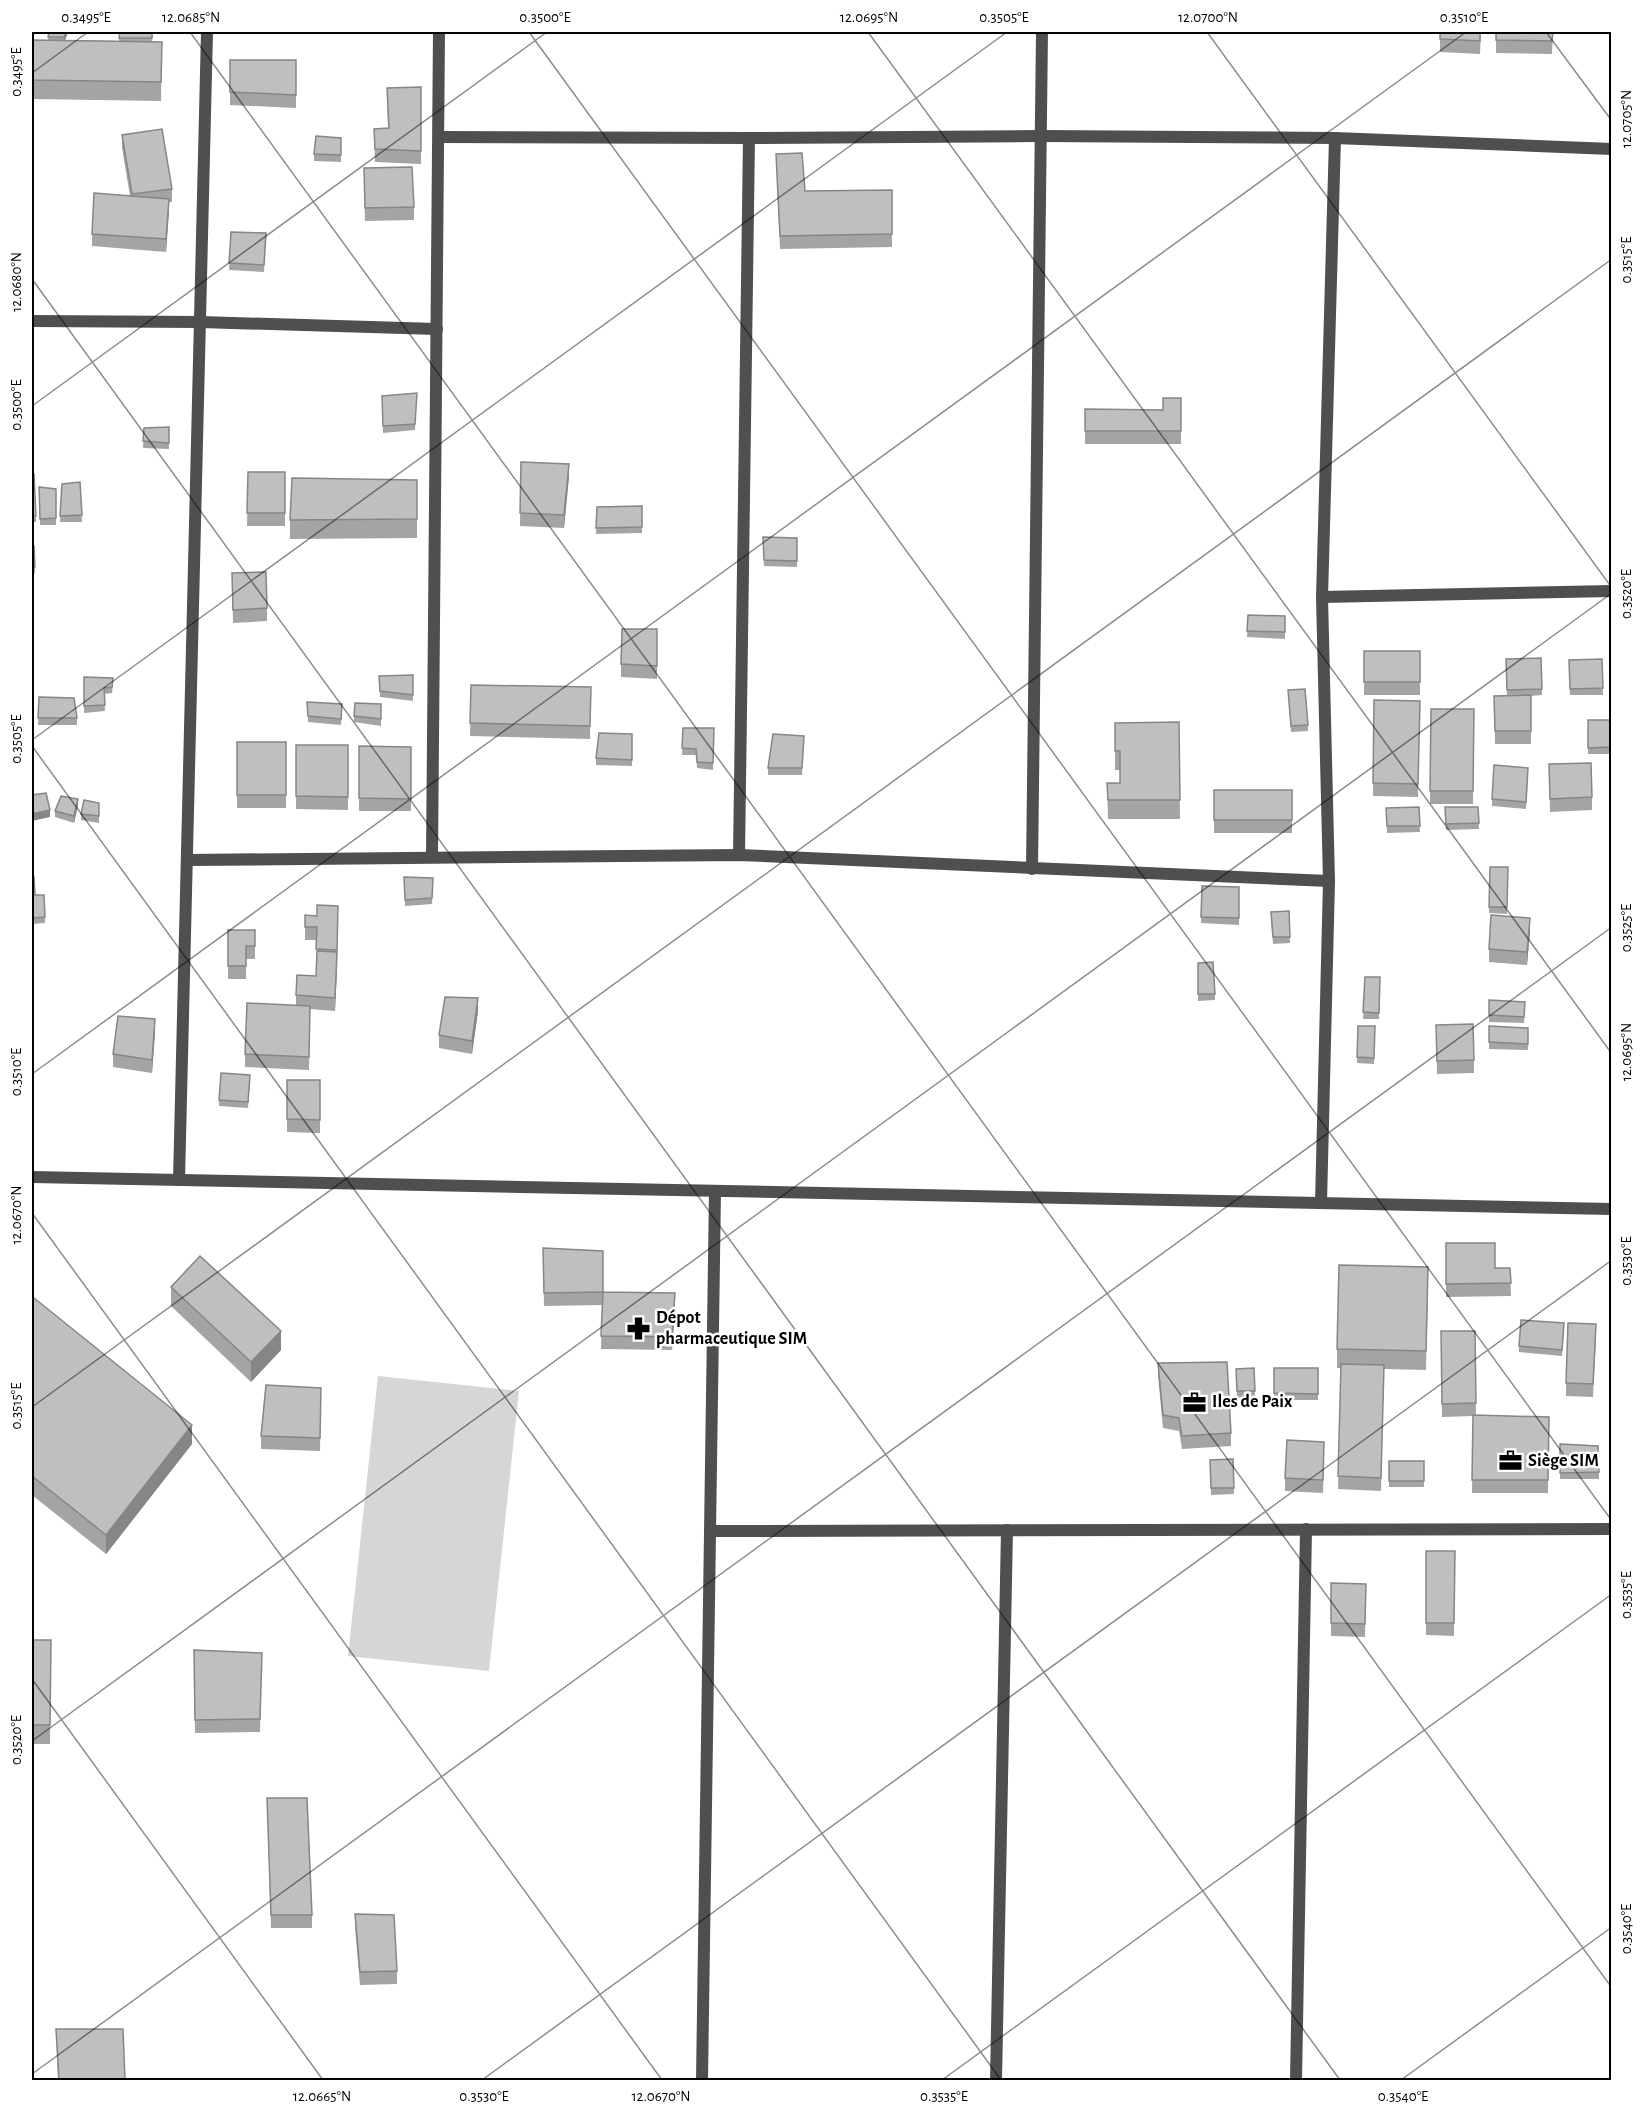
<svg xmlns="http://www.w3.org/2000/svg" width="1643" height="2112" font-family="'Alegreya Sans',sans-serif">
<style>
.green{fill:#d6d6d6}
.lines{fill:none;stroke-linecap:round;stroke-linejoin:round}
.minor{stroke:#4f4f4f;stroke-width:12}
.wall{fill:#a4a4a4}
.shaded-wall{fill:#868686}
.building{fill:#bfbfbf;stroke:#868686;stroke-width:1.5}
.ticks{fill:none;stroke:#000;stroke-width:1.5;stroke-opacity:0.45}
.labels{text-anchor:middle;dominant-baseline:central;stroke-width:5;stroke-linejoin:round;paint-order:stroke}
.poi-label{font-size:18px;font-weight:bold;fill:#000;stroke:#fff;text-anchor:start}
.neatline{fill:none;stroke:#000;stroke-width:2}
.ticks-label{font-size:15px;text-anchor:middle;fill:#000}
</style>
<rect width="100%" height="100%" fill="#fff"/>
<polygon class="green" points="378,1376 519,1391 489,1671 348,1656"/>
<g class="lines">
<g class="minor">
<polyline points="439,137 749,138 1040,136 1335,138 1612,149"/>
<polyline points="32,321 200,322 437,329"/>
<polyline points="1322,597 1612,591"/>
<polyline points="739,855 749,138"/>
<polyline points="432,857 439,32"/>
<polyline points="187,860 739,855 1329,881"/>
<polyline points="1032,869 1042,32"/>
<polyline points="32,1177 1612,1209"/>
<polyline points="179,1180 207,32"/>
<polyline points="1321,1203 1329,881 1322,597 1335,138"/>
<polyline points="710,1531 1612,1529"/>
<polyline points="702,2080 715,1191"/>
<polyline points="996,2080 1007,1530"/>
<polyline points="1296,2080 1306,1529"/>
</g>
</g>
<g class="wall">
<polygon points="49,32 68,32 65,40 119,41 119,38 153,32 152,42 162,42 161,101 32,99 32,40 48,40"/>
<polygon points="1440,32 1481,32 1480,54 1440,52"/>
<polygon points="1496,32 1553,32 1552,54 1496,53"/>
<polygon points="230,60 296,60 296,108 230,105"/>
<polygon points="421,87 421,164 375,162 374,129 388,128 387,88"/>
<polygon points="122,135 172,189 172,202 169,202 166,252 92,246 92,234 130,196 122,148"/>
<polygon points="341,138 341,162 314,161 314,154"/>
<polygon points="776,154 805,191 892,190 892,247 780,249"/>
<polygon points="364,168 414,207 414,220 365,221"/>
<polygon points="231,232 266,233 264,272 229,270"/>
<polygon points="417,393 415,430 383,433 382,396"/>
<polygon points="1181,398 1181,444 1085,444 1085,409 1163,410"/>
<polygon points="169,427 169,449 143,448 144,428"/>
<polygon points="521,462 569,476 564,528 520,526"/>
<polygon points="248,472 285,472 285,526 247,526"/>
<polygon points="32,474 36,516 36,522 32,522"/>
<polygon points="417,480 417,538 290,539 290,520"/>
<polygon points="80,482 82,522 60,522 62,484"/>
<polygon points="39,487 56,489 56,525 40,525"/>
<polygon points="642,506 642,533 596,534 597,507"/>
<polygon points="763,537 797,538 797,567 764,566"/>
<polygon points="32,546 34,546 35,573 32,574"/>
<polygon points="232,573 267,608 267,621 233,623"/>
<polygon points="1248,615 1285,616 1285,639 1247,637"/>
<polygon points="657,629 657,679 621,677 621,664"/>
<rect x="1364" y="651" width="56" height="44"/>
<polygon points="1541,658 1542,695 1531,696 1531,744 1495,744 1494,696 1507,695 1506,659"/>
<polygon points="1602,659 1603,695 1570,695 1569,660"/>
<polygon points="413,675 413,701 380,697 379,676"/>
<polygon points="84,677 113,684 112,693 104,694 105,711 84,713"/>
<polygon points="471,685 591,687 590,739 470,736"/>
<polygon points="1288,690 1308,725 1308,731 1291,732"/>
<polygon points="39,697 77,718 77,725 38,725"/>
<polygon points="1374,700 1420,701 1418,797 1373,796"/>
<polygon points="307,702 342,710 341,725 308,722"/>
<polygon points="381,704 381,726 354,722 354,716"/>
<polygon points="1431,709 1474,709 1473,804 1430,804"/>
<rect x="1588" y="720" width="23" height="34"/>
<polygon points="1179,722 1180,819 1108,819 1107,783 1120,783 1120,770 1115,770 1115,723"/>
<polygon points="683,728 714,728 713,770 697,768 696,755 682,755"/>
<polygon points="632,734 632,766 596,765 596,758"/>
<polygon points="804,736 802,775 768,775 768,768"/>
<rect x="237" y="742" width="49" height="66"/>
<polygon points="296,745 348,745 348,810 296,809"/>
<polygon points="359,746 411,747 411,811 359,811"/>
<polygon points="1549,764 1592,797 1592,810 1550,812"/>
<polygon points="1528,775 1526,809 1492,806 1492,799"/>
<rect x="1214" y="790" width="78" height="43"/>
<polygon points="99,803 99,823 81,820 81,814"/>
<polygon points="78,805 74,823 55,817 55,811"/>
<polygon points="1419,807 1420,832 1387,833 1386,808"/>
<polygon points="1445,807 1478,807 1479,829 1446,830"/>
<polygon points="1508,867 1507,914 1489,913 1489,907"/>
<polygon points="32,877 35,895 45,917 45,923 32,924"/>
<polygon points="404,877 433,878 432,904 405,906"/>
<polygon points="1202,886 1239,887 1239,925 1201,923"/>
<polygon points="338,906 337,965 335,1011 310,1009 309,1070 245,1067 245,1054 296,1005 296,995 316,976 317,940 305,940 305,915 317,916"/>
<polygon points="1289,911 1290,943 1273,944 1271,918"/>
<polygon points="228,930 255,930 255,959 246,959 246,979 228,979"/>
<polygon points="1530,931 1527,965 1489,962 1489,949"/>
<polygon points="1198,963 1215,994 1215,1000 1198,1001"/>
<polygon points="1365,977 1380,977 1379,1019 1363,1019"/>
<polygon points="1489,1000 1525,1002 1524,1023 1489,1022"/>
<polygon points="478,1011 472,1054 439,1048 439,1035"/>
<polygon points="1436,1025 1474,1060 1474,1073 1437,1074"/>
<polygon points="1358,1026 1375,1026 1374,1064 1357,1063"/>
<polygon points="1489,1026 1528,1028 1528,1050 1489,1049"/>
<polygon points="155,1032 152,1073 113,1067 113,1054"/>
<polygon points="287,1080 320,1080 320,1133 287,1132"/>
<polygon points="250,1082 248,1108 219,1106 219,1100"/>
<polygon points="1446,1243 1495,1268 1510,1268 1511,1296 1446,1297"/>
<polygon points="543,1248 603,1292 675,1306 672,1350 601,1349 602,1305 544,1306"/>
<polygon points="1428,1286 1426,1370 1384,1369 1381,1491 1338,1489 1341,1368 1337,1368 1337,1349"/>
<polygon points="171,1287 281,1350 251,1382 171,1306"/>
<polygon points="32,1301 192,1444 106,1554 32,1495"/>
<polygon points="1564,1330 1562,1356 1519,1352 1519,1346"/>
<polygon points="1441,1331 1475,1331 1476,1415 1549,1417 1548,1493 1472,1493 1473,1416 1442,1417"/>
<polygon points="1596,1337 1593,1397 1566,1396 1566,1383"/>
<polygon points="1158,1363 1231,1433 1231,1446 1182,1449 1179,1431 1163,1428 1158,1376"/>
<polygon points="1254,1368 1255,1397 1237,1398 1236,1369"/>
<rect x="1274" y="1368" width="44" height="32"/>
<polygon points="321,1388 320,1451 261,1449 261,1436"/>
<polygon points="1560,1444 1598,1446 1599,1479 1560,1479"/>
<polygon points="1324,1455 1323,1493 1285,1491 1285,1478"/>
<polygon points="1233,1459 1234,1494 1211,1495 1210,1460"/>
<rect x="1389" y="1461" width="35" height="26"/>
<polygon points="1426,1551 1455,1551 1454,1636 1426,1635"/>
<polygon points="1331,1583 1366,1584 1365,1637 1331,1636"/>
<polygon points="32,1640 51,1640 50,1744 32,1744"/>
<polygon points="194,1650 262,1653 260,1732 195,1733"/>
<polygon points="267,1798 312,1915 312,1928 271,1928"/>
<polygon points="355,1914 397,1971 397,1984 360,1985 355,1927"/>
<polygon points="56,2029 125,2080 58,2080"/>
</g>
<g class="shaded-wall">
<polygon points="66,32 68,32 64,43 64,37"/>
<polygon points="169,199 169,212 166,252 166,239"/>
<polygon points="569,464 569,476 564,528 564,515"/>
<polygon points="78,799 78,805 74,823 74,816"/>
<polygon points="50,810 50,817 32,821 32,814"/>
<polygon points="1530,918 1530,931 1527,965 1527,952"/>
<polygon points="337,952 337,965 335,1011 335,998"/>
<polygon points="478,998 478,1011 472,1054 472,1041"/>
<polygon points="155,1019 155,1032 152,1073 152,1060"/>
<polygon points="675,1293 675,1306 672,1350 672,1337"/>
<polygon points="281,1331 281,1350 251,1382 251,1362"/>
<polygon points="192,1425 192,1444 106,1554 106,1535"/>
</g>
<g class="building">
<polygon points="49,32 66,32 64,37 48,37"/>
<polygon points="120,32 152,32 152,38 119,38"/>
<polygon points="1440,32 1480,32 1480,41 1440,39"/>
<polygon points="1496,32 1553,32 1552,41 1496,40"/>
<polygon points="32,40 162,42 161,82 32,80"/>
<polygon points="230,60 296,60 296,95 230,92"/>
<polygon points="421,87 421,151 375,149 374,129 389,128 387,88"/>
<polygon points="162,129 172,189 132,194 122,135"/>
<polygon points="316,136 341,138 341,155 314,154"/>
<polygon points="802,153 805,191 892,190 892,234 780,236 776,154"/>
<polygon points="412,167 414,207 365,208 364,168"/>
<polygon points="94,193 169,199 166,239 92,234"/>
<polygon points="231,232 266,233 264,265 229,263"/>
<rect x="32" y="384" width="1" height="16"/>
<polygon points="417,393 415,424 383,426 382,396"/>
<polygon points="1163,398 1181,398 1181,431 1085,431 1085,409 1163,410"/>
<polygon points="169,427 169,443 143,441 144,428"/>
<polygon points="521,462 569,464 564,515 520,513"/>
<polygon points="248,472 285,472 285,513 247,513"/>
<polygon points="32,474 34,474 36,516 32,516"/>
<polygon points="292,478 417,480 417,519 290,520"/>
<polygon points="80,482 82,515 60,516 62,484"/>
<polygon points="39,487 56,489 56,518 40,519"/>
<polygon points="642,506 642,527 596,528 597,507"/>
<polygon points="763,537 797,538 797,561 764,560"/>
<polygon points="32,546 34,546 35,567 32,567"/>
<polygon points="266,572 267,608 233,610 232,573"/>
<polygon points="1248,615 1285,616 1285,632 1247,631"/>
<polygon points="622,629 657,629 657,666 621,664"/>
<rect x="1364" y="651" width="56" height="31"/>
<polygon points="1541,658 1542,689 1507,690 1506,659"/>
<polygon points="1602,659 1603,688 1570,689 1569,660"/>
<polygon points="413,675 413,695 380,691 379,676"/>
<polygon points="84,677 113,678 112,687 104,688 105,705 84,706"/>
<polygon points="471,685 591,687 590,726 470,723"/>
<polygon points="1305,689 1308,725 1291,726 1288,690"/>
<polygon points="1531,695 1531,731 1495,731 1494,696"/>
<polygon points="39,697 74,698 77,718 38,718"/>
<polygon points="1374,700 1420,701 1418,784 1373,783"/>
<polygon points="307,702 342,704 341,719 308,716"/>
<polygon points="355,703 381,704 381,719 354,716"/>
<polygon points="1431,709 1474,709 1473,791 1430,791"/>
<polygon points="1588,720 1611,720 1611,747 1588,748"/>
<polygon points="1179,722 1180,800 1108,800 1107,783 1120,783 1120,751 1115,751 1115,723"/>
<polygon points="683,728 714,728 713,763 697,762 696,749 682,748"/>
<polygon points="599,733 632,734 632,760 596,758"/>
<polygon points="773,734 804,736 802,768 768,768"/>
<rect x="237" y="742" width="49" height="53"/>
<polygon points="296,745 348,745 348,797 296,796"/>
<polygon points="359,746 411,747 411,799 359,798"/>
<polygon points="1591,763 1592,797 1550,799 1549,764"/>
<polygon points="1494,765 1528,768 1526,802 1492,799"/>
<rect x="1214" y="790" width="78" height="30"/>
<polygon points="46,793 50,810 32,814 32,795"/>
<polygon points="61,796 78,799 74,816 55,811"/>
<polygon points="84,800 99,803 99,816 81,814"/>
<polygon points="1419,807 1420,826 1387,826 1386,808"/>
<polygon points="1445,807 1478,807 1479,823 1446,824"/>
<polygon points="1490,867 1508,867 1507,907 1489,907"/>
<polygon points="32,877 34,877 35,895 44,895 45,917 32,918"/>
<polygon points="404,877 433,878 432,898 405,900"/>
<polygon points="1202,886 1239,887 1239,918 1201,917"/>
<polygon points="317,905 338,906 337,950 316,949 317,927 305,927 305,915 317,916"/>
<polygon points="1289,911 1290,937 1273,937 1271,912"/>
<polygon points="1491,915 1530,918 1527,952 1489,949"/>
<polygon points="228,930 255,930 255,946 246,946 246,966 228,966"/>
<polygon points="317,951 337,952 335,998 296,995 297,975 316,976"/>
<polygon points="1213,962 1215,994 1198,994 1198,963"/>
<polygon points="1365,977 1380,977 1379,1013 1363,1012"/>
<polygon points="445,997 478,998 472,1041 439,1035"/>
<polygon points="1489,1000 1525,1002 1524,1017 1489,1015"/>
<polygon points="247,1003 310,1006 309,1057 245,1054"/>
<polygon points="118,1016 155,1019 152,1060 113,1054"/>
<polygon points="1473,1024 1474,1060 1437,1061 1436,1025"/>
<polygon points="1358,1026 1375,1026 1374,1058 1357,1057"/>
<polygon points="1489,1026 1528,1028 1528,1044 1489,1042"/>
<polygon points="221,1073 250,1075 248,1102 219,1100"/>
<polygon points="287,1080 320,1080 320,1120 287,1119"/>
<polygon points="1446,1243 1495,1243 1495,1268 1510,1268 1511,1283 1446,1284"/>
<polygon points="543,1248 603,1251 603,1292 675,1293 672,1337 601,1336 603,1292 544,1293"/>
<polygon points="200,1256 281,1331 251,1362 171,1287"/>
<polygon points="1339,1265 1428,1267 1426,1351 1337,1349"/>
<polygon points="34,1298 192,1425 106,1535 32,1476 32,1301"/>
<polygon points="1521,1320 1564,1323 1562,1350 1519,1346"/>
<polygon points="1568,1323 1596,1324 1593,1384 1566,1383"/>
<polygon points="1441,1331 1475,1331 1476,1403 1442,1404"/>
<polygon points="1227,1362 1231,1433 1182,1436 1179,1418 1163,1415 1158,1363"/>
<polygon points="1341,1364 1384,1365 1381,1478 1338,1476"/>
<polygon points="1254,1368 1255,1391 1237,1391 1236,1369"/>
<polygon points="1274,1368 1318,1368 1318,1394 1274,1393"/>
<polygon points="266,1385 321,1388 320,1438 261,1436"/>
<polygon points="1473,1415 1549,1417 1548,1480 1472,1480"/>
<polygon points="1287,1440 1324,1442 1323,1480 1285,1478"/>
<polygon points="1560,1444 1598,1446 1599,1472 1560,1473"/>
<polygon points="1233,1459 1234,1488 1211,1488 1210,1460"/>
<rect x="1389" y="1461" width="35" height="20"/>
<polygon points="1426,1551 1455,1551 1454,1623 1426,1623"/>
<polygon points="1331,1583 1366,1584 1365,1624 1331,1623"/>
<polygon points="32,1640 51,1640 50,1725 32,1725"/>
<polygon points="194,1650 262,1653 260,1719 195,1720"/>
<polygon points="267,1798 307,1798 312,1915 271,1915"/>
<polygon points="355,1914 394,1915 397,1971 360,1972"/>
<polygon points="56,2029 123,2029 125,2080 59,2080"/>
</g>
<path class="ticks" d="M190 32 1612 1988M529 32 1612 1521M868 32 1612 1054M1207 32 1612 588M1546 32 1612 121M32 73 88 32M32 279 1340 2080M32 406 547 32M32 740 1007 32M32 746 1001 2080M32 1074 1466 32M32 1213 662 2080M32 1407 1612 259M32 1679 323 2080M32 1741 1612 593M32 2074 1612 927M482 2080 1612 1260M942 2080 1612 1594M1401 2080 1612 1927"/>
<defs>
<symbol id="pharmacy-bare" viewBox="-9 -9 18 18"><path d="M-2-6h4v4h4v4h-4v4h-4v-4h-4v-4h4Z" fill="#000" stroke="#fff" stroke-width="2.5" paint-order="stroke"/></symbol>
<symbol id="office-bare" viewBox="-9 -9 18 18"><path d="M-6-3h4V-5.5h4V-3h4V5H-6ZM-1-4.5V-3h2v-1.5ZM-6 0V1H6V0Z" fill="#000" stroke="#fff" stroke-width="2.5" paint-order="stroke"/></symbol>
</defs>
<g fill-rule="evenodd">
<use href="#pharmacy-bare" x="622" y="1312" width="33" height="33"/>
<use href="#office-bare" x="1178" y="1386" width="33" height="33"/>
<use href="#office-bare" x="1494" y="1444" width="33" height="33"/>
</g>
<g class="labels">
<g class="poi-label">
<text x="656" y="1318">Dépot<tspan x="656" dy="21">pharmaceutique SIM</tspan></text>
<text x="1212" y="1402">Iles de Paix</text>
<text x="1528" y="1461">Siège SIM</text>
</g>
</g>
<rect width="1643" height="2112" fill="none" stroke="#ffffff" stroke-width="66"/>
<rect x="33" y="33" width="1577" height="2046" class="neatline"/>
<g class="ticks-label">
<text x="86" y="22">0.3495°E</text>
<text x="191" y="22">12.0685°N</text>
<text x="545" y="22">0.3500°E</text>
<text x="869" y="22">12.0695°N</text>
<text x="1004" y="22">0.3505°E</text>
<text x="1208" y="22">12.0700°N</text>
<text x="1464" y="22">0.3510°E</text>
<text transform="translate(16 72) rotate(-90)" y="5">0.3495°E</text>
<text transform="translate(1626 119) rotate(-90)" y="5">12.0705°N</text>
<text transform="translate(1626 260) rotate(-90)" y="5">0.3515°E</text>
<text transform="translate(16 282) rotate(-90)" y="5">12.0680°N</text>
<text transform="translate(16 405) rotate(-90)" y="5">0.3500°E</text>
<text transform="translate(1626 594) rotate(-90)" y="5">0.3520°E</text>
<text transform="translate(16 739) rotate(-90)" y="5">0.3505°E</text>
<text transform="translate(1626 928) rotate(-90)" y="5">0.3525°E</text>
<text transform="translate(1626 1052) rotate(-90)" y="5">12.0695°N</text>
<text transform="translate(16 1072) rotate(-90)" y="5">0.3510°E</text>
<text transform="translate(16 1215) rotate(-90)" y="5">12.0670°N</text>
<text transform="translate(1626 1261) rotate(-90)" y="5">0.3530°E</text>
<text transform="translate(16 1406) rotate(-90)" y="5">0.3515°E</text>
<text transform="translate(1626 1595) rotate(-90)" y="5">0.3535°E</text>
<text transform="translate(16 1740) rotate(-90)" y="5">0.3520°E</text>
<text transform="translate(1626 1929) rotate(-90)" y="5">0.3540°E</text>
<text x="322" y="2101">12.0665°N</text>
<text x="484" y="2101">0.3530°E</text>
<text x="661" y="2101">12.0670°N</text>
<text x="944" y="2101">0.3535°E</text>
<text x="1403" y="2101">0.3540°E</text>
</g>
</svg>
